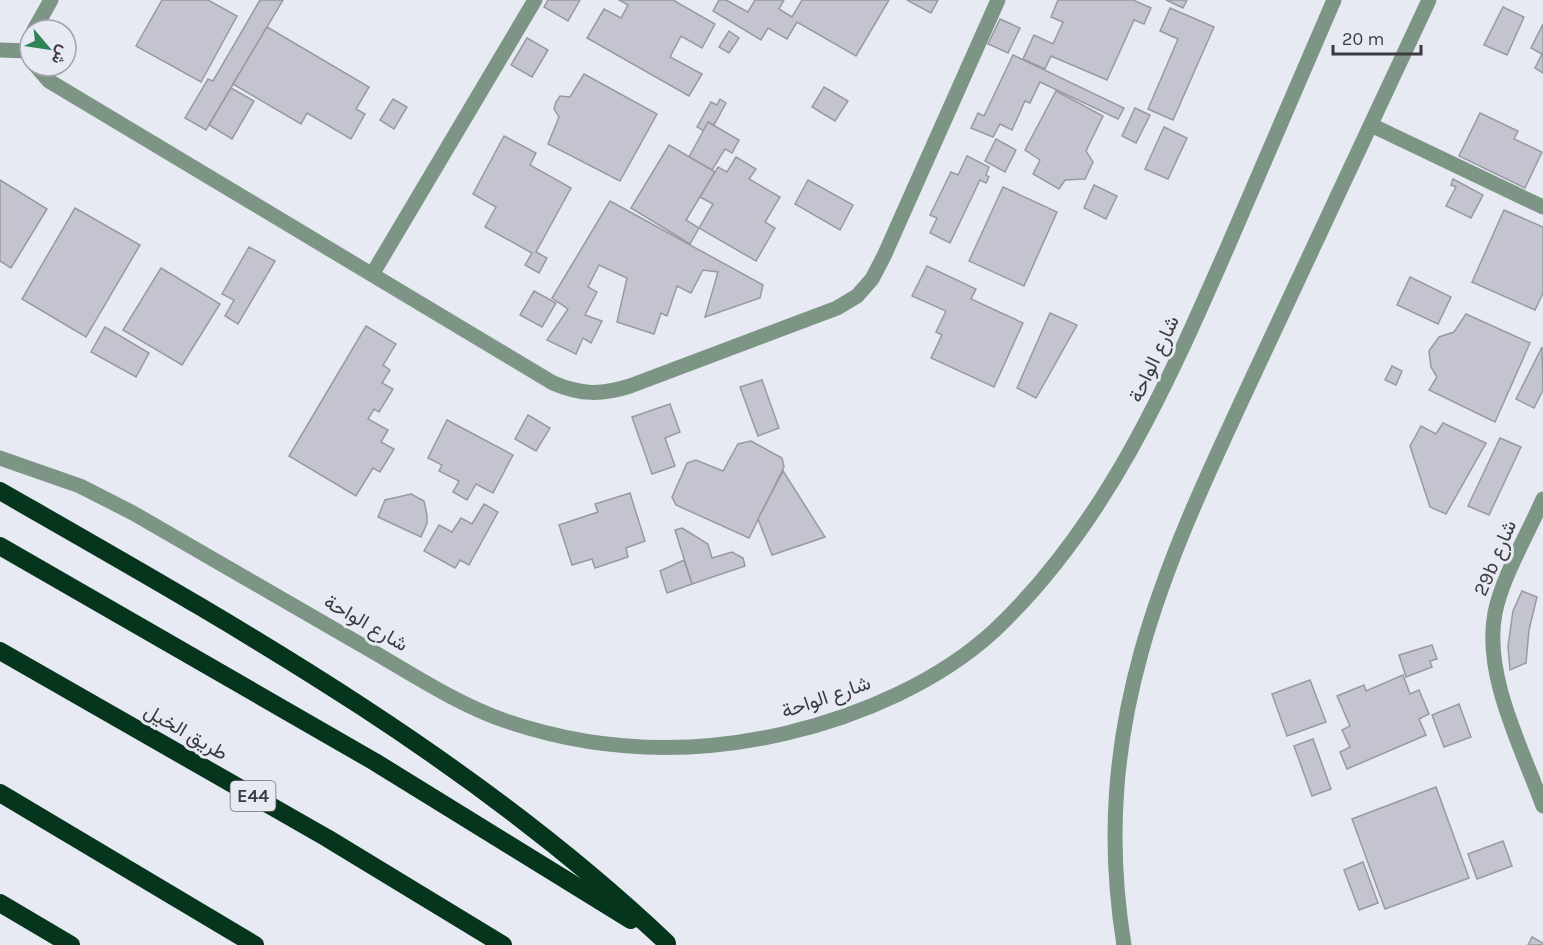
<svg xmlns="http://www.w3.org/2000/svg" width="1543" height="945" font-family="Karla,Vazirmatn,sans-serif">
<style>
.building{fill:#c3c4cf;stroke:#9899a3;stroke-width:1.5}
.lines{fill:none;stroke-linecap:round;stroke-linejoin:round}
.minor{stroke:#7c9584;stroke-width:15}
.highway{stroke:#05351d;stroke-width:18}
.labels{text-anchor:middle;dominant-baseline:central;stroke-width:6;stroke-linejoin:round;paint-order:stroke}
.shield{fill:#e7e9f3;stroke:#6e6f75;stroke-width:1.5}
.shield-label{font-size:18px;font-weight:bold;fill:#3a3b3f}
.street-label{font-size:20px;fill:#3a3b3f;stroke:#e7e9f3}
</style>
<rect width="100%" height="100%" fill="#e7e9f3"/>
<g class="building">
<polygon points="162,0 208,0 237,16 201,82 136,46"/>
<polygon points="260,0 283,0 206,130 185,118 208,79 213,81"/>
<polygon points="548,0 580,0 568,21 544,7"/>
<polygon points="619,0 673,0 715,24 702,48 681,36 670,57 702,74 689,96 587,38 604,9 621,18 628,5"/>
<polygon points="719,0 726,0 748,12 755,0 784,0 779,9 792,17 802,0 889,0 856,56 797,22 787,39 768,28 761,40 713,11"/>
<polygon points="907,0 938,0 931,13"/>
<polygon points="1058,0 1133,0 1151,8 1144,24 1134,20 1107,80 1051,56 1045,69 1023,59 1034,35 1053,44 1063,22 1051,17"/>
<polygon points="1166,0 1187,0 1183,8"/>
<polygon points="1503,7 1524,17 1507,55 1484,45"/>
<polygon points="1170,8 1214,27 1173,120 1148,109 1178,39 1160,31"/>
<polygon points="1000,19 1020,28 1008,53 988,44"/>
<polygon points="1543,24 1543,73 1535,68 1542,54 1531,48"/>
<polygon points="267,27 369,87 356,109 365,114 351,139 307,113 301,124 233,84"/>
<polygon points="729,31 739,38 729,53 719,47"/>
<polygon points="527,38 548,50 532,77 511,65"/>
<polygon points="1013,55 1124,108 1118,119 1040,82 1030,103 1025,101 1012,130 1000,124 993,137 971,128 978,113 984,116"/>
<polygon points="584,74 657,114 620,181 548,144 559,117 554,109 556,102 560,96 570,97"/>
<polygon points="824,87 848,101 835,121 812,107"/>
<polygon points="231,88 254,101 232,139 209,125"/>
<polygon points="1056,91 1103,116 1086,151 1093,162 1085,179 1065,180 1059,189 1033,174 1040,160 1025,150"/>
<polygon points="393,99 407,107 394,129 380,120"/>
<polygon points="720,99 726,103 714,125 708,122 704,131 697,127 711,102 717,105"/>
<polygon points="1135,108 1150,115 1136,143 1122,136"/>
<polygon points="1480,113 1518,131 1514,139 1542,152 1525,188 1459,156"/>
<polygon points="708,122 739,140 732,153 725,149 712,170 689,157"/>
<polygon points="1164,127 1187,138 1168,179 1145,169"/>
<polygon points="504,136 536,153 530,165 571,188 536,252 547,258 539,273 525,265 532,253 485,227 496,207 473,194"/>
<polygon points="996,139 1016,150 1005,172 985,161"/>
<polygon points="669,145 715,172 686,220 699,228 690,244 631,208"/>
<polygon points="967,156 989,167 986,175 989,177 986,183 980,180 950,243 930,233 937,218 930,215 951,172 958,175"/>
<polygon points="736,157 756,169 749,179 780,197 765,222 775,228 756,261 699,228 713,204 700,197 718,167 727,172"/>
<polygon points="1453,179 1483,195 1471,218 1446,206 1456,187 1451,185"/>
<polygon points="0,180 47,209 11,268 0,261"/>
<polygon points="808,180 853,205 840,230 795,204"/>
<polygon points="1094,185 1117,196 1106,219 1084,208"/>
<polygon points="1003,187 1057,212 1024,286 969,261"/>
<polygon points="610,201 763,285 760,298 705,317 718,272 703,270 691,293 677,286 667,316 661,313 654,334 617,322 627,278 599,265 588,287 597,292 585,315 602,321 591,343 583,338 576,354 547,340 568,309 552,298"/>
<polygon points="75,208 140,245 86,337 22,299"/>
<polygon points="1504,210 1543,227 1543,293 1535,310 1472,282"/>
<polygon points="249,247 275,261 238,324 225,316 234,300 222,294"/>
<polygon points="927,266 976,289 971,299 1023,323 994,387 931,358 942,335 936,332 946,311 912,296"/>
<polygon points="161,268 220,304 182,365 123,330"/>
<polygon points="1410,277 1451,297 1438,324 1397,305"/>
<polygon points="534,291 556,303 542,327 520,315"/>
<polygon points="1050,313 1077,325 1036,398 1017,388"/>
<polygon points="1466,314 1530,343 1495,422 1429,390 1437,377 1431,367 1429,351 1439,337 1454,332"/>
<polygon points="366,326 396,344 383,365 390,370 382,383 393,389 379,412 374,409 368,419 388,430 381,442 394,449 380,472 373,468 356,496 289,456"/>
<polygon points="105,327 149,353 136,377 91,352"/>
<polygon points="1542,347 1543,390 1534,408 1516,399"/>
<polygon points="1392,366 1402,371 1396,385 1385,380"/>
<polygon points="762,380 779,428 758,436 740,387"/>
<polygon points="670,404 680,432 665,438 675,466 652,474 632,417"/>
<polygon points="528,415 550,428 536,451 515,439"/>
<polygon points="447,420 513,455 493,493 476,484 467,500 453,492 459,481 439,471 442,465 428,458"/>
<polygon points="1443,423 1486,443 1446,514 1430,507 1410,446 1421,426 1436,434"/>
<polygon points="1500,438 1521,447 1489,515 1468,506"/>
<polygon points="751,441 782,458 784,467 749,538 676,505 672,497 687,463 696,460 723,471 738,444"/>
<polygon points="783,471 825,537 772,555 758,519"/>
<polygon points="630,493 645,541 626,548 628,557 595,568 592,559 572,565 559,525 598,512 595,504"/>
<polygon points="411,494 424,501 427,515 427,523 421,537 378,517 385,500"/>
<polygon points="484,504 498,512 469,565 460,560 455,568 424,551 439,525 452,532 461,518 472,524"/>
<polygon points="682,528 708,544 712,558 732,552 743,558 745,566 692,584 675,530"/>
<polygon points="684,560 692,584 667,593 660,571"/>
<polygon points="1522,591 1537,597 1529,630 1526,663 1510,670 1508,646 1513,611"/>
<polygon points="1432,645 1437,659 1430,661 1432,667 1406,677 1399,655"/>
<polygon points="1403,675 1410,694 1419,690 1429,714 1419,719 1426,735 1347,769 1340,752 1350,747 1342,730 1350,726 1337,696 1364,685 1366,691"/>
<polygon points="1310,680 1326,722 1287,736 1272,694"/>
<polygon points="1459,704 1471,737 1444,747 1432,715"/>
<polygon points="1313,739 1331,789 1312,796 1294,746"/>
<polygon points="1436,787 1469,878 1385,909 1352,819"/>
<polygon points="1503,841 1512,866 1477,879 1468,854"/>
<polygon points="1363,862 1378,903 1359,910 1344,870"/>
<polygon points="1532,937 1543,943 1543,945 1528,945"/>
</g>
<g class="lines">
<g class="minor">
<polyline points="34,30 51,0"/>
<polyline points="0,50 30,51"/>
<path d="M36 66 49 81 553 383C581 395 602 395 630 386L837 308 857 296 872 279 884 256 998 0"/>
<polyline points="1371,125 1543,207"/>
<polyline points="373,273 535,0"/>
<path d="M0 458 80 486 133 513C208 556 283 600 358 643 406 670 454 703 506 721 597 752 693 755 787 733 859 716 939 682 995 630 1106 525 1168 383 1228 246 1263 164 1299 82 1334 0"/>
<path d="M1543 499C1528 534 1502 577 1495 613 1483 675 1522 748 1543 806"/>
<path d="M1124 945C1086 712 1175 545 1270 340 1323 227 1376 113 1429 0"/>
</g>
<g class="highway">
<path d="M0 491C234 625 471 757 667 943"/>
<polyline points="0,546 375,762 631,920"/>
<polyline points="0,651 327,838 503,945"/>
<polyline points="0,793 255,945"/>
<polyline points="0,903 71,945"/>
</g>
</g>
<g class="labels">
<rect class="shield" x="230.5" y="781" width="45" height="30" rx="4.5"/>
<g class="shield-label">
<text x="253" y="796">E44</text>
</g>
<g class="street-label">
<text transform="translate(1154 359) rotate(-65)">شارع الواحة</text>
<text transform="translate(1495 558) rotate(-67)">29b شارع</text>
<text transform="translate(366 623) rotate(30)">شارع الواحة</text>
<text transform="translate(826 697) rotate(-19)">شارع الواحة</text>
<text transform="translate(186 732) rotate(30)">طريق الخيل</text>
</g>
</g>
<g transform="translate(48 48) rotate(119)"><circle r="28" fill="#e7e9f3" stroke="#a2a3ab" stroke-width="1.5"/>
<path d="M0-4.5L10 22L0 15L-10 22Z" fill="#2f8356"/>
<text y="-9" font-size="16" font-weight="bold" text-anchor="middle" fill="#3a3b3f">ش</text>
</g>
<path d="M1333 45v9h88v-9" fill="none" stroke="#3a3b3f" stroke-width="3"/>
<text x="1342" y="45" font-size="18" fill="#3a3b3f" stroke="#e7e9f3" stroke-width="4.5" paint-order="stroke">20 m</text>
</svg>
